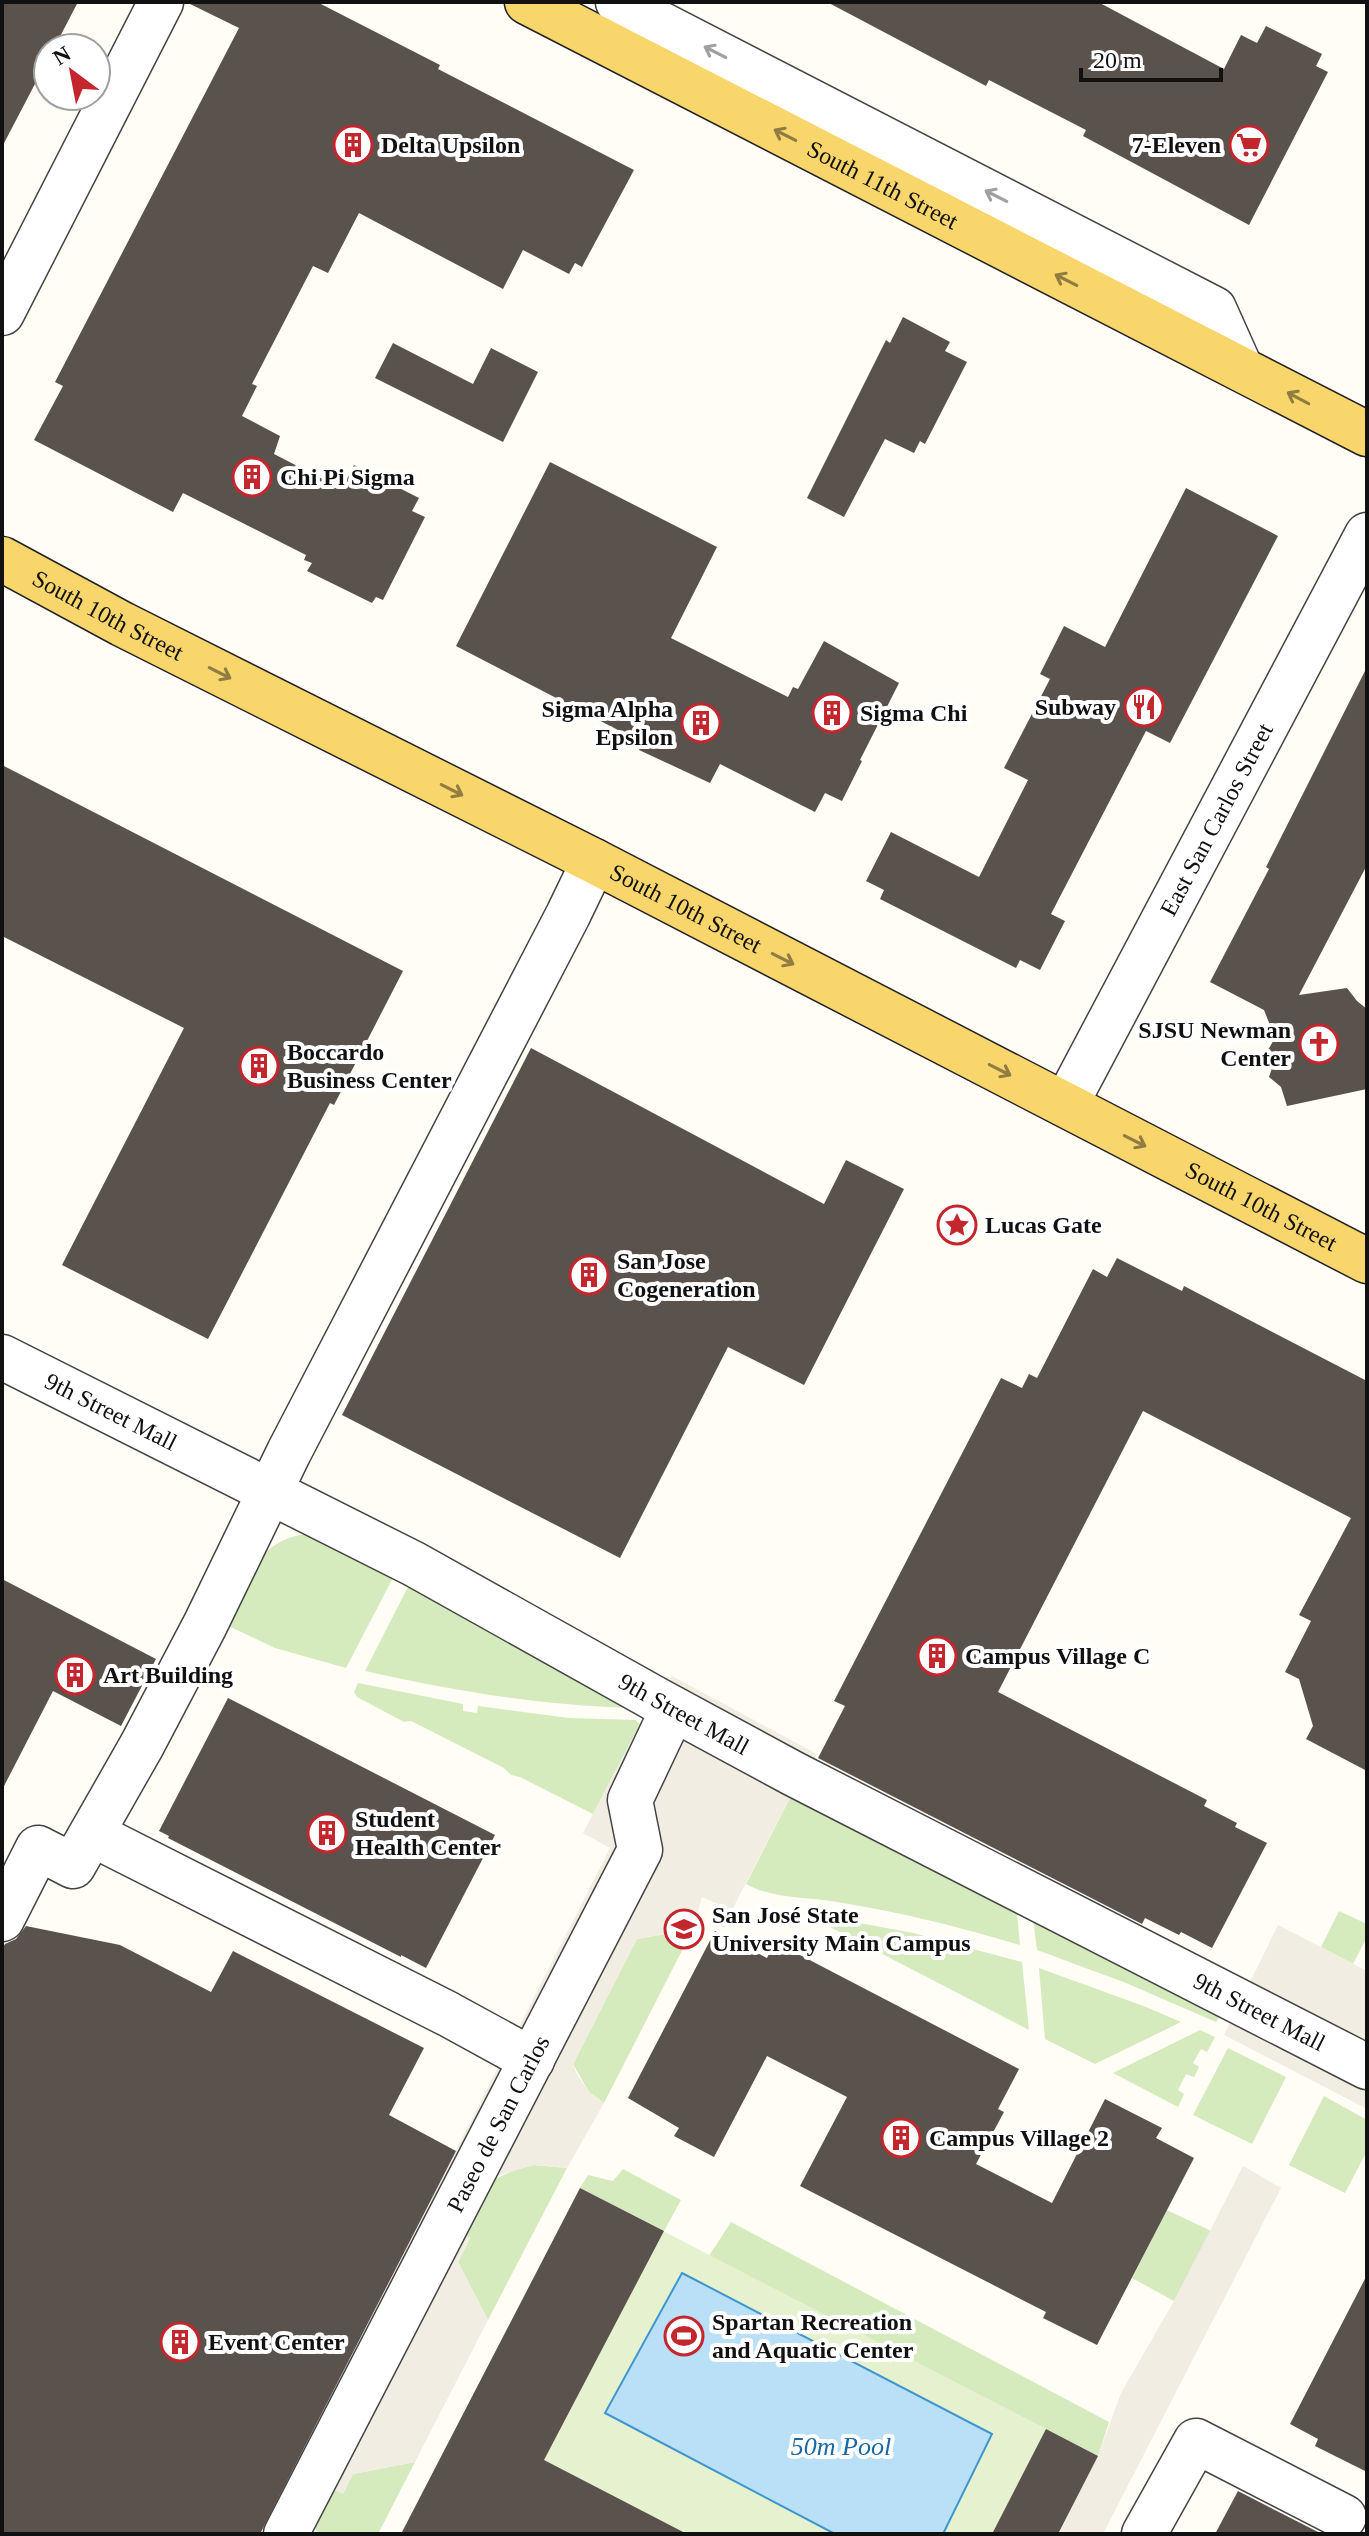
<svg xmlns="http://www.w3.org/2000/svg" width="1369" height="2536" font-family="Georgia,serif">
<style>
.green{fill:#d5ebbd}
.pitch{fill:#e6f2cf}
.plaza{fill:#f1ede2}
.water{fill:#b9e0f7;stroke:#3f96cf;stroke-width:2}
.building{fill:#5a524d}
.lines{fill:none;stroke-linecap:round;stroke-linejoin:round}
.minor-casing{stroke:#444;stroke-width:47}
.major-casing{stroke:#222;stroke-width:47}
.minor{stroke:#fff;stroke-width:44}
.major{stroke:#f9d66b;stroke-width:44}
.oneway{stroke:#a0a0a0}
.oneway2{stroke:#917d42}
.labels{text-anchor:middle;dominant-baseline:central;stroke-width:8;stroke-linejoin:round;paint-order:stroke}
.poi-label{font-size:24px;font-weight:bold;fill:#111;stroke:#fff;text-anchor:start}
.street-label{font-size:24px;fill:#111;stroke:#fff}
.water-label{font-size:26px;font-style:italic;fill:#1768a6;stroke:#fff}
</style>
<rect width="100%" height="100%" fill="#fffdf5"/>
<g class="green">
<path d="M306 1534 395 1574 346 1668 275 1648 224 1624C245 1584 256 1540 306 1534Z"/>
<path d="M411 1581 635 1708C543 1706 454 1691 365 1671Z"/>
<polygon points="358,1683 463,1704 463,1711 477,1713 478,1706 569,1718 635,1720 640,1724 593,1814 520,1777 511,1775 504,1768 411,1721 404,1722 357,1697 354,1692"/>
<path d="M794 1790 1016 1903 1020 1945C960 1927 899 1912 837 1902 807 1897 773 1899 746 1884Z"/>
<polygon points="1032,1911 1223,2010 1216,2022 1126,1983 1037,1950"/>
<polygon points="1339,1911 1367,1924 1367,1937 1353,1964 1321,1947"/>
<polygon points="801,1912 913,1933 1022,1962 1029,2030"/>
<polygon points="693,1929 604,2103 589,2092 573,2064 637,1939"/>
<polygon points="1039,1968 1146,2007 1181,2022 1095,2064 1045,2039"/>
<polygon points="1200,2030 1215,2037 1207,2052 1201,2049 1193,2063 1199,2067 1194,2077 1186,2074 1178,2090 1184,2094 1178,2107 1113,2073"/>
<polygon points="1228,2048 1286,2077 1252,2144 1193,2115"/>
<polygon points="1324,2096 1367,2120 1367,2151 1345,2193 1289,2165"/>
<polygon points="534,2165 567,2168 488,2320 458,2262 470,2238 461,2232 491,2181 516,2169"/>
<polygon points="623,2169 681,2200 664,2231 580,2188 588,2175 613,2181"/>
<polygon points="1167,2210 1211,2231 1174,2301 1132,2278"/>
<polygon points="731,2222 1109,2422 1098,2456 709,2256"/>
<polygon points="415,2462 378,2534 319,2534 315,2528 335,2490 343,2493 353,2474"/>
</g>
<polygon class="pitch" points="580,2188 1098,2456 1058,2534 401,2534"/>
<g class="plaza">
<polygon points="672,1676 817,1754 804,1778 794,1790 732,1910 702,1897 693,1929 637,1939 573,2064 576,2073 589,2092 604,2103 567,2168 534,2165 500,2175 491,2181 461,2232 470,2238 458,2262 488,2320 415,2462 353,2474 343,2494 334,2490 312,2534 260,2534 610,1848 583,1833 640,1724 649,1717"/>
<polygon points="1278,1925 1367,1971 1367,2109 1224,2035"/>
<polygon points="1243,2166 1281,2188 1103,2534 1058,2534 1098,2456 1121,2393 1174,2301"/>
</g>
<polygon class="water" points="682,2273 992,2434 943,2534 835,2534 605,2413"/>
<g class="building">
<polygon points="2,2 78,2 54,48 48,48 48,59 2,147"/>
<polygon points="186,2 317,2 440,65 438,69 634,170 582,267 575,263 569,274 523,250 503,289 359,213 328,273 313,266 252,384 257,386 242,416 280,436 274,454 342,489 354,465 419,498 412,511 425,517 383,600 376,597 372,603 307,571 312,563 304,560 306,555 183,493 173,512 34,440 63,386 55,382 239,28"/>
<polygon points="827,2 1098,2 1224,69 1241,35 1257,43 1266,26 1322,54 1316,66 1328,72 1249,225 1083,136 1086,130 989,80 986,86"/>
<polygon points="903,317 950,342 945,351 967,362 925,444 920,441 914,453 885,439 844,517 807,498 886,340 890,343"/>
<polygon points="393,343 473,384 491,348 538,372 503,442 375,378"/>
<polygon points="550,462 717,547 671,638 788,697 793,687 798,689 824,641 899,683 860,760 862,761 842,801 825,793 815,812 720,764 710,783 639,750 643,743 456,646"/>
<polygon points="1186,488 1278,536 1170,743 1146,731 1051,914 1065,921 1040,970 1020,960 1016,968 880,899 884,890 866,881 891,832 979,877 1028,780 1004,768 1050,679 1040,674 1064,626 1105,647"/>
<polygon points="1367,667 1367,865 1299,995 1347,988 1357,1001 1367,1009 1367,1089 1287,1106 1281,1087 1269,1077 1275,1059 1268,1050 1275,1038 1264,1010 1210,982 1269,869 1266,867"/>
<polygon points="2,765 403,971 334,1105 330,1103 208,1339 62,1265 184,1028 2,936"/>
<polygon points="531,1048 824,1204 846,1160 904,1189 804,1385 728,1347 620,1558 342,1415"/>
<polygon points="1117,1258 1182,1291 1184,1286 1367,1381 1367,1771 1306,1739 1313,1726 1299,1679 1285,1672 1311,1621 1299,1615 1351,1518 1143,1411 998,1692 1207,1800 1204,1806 1237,1823 1235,1827 1267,1843 1212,1948 1181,1932 1179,1935 1145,1918 1142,1924 818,1758 845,1706 834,1701 1001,1378 1022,1388 1029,1374 1037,1378 1093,1269 1107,1277"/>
<polygon points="2,1579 156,1659 121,1726 53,1691 2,1790"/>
<polygon points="228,1698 495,1835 426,1968 401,1955 401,1957 168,1838 169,1836 159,1831"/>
<polygon points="26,1926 120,1945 211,1992 233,1951 424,2048 389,2115 456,2151 260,2534 2,2534 2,1949 5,1944 16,1939"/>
<polygon points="715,1931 767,1958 775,1942 1019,2069 998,2109 1004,2112 976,2164 1052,2203 1105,2099 1162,2128 1156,2138 1194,2158 1097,2345 1043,2318 1046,2312 800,2186 847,2097 767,2056 714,2157 674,2136 679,2128 628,2098"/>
<polygon points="580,2188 664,2231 544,2460 687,2534 401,2534"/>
<polygon points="1367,2275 1367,2472 1315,2446 1318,2439 1290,2424"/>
<polygon points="1046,2429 1098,2456 1058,2534 992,2534"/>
<polygon points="1238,2491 1322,2534 1215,2534"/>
</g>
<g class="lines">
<defs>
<g id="minor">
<polyline points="618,2 1214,309 1240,367"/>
<polyline points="2,313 161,2"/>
<path id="s1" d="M1066 1104 1367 535"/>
<path id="s2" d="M2 1357 414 1564 659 1701 794 1774 1367 2067"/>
<polyline points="92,1834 448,2014 532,2060"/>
<polyline points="2,1919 38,1848 73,1866 142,1745 205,1625 289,1452 568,915 594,861"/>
<path id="s3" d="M286 2534 640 1850 630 1800 673 1709"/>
<polyline points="1144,2534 1196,2441 1344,2517"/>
</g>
<g id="major">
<path id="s4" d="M527 2 1367 434"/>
<path id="s5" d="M2 559 122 624 594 861 1367 1261"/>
</g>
</defs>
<use href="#minor" class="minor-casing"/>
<use href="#major" class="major-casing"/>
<use href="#minor" class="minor"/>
<use href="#major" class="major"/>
</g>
<defs><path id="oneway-shaft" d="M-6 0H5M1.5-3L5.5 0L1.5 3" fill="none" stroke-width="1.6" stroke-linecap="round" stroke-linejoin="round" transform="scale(2)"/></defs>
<g class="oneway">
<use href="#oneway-shaft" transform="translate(715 52) rotate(-153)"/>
<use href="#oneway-shaft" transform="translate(996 196) rotate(-153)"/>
</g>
<g class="oneway2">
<use href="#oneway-shaft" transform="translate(785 135) rotate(-153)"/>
<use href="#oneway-shaft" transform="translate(1066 280) rotate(-153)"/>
<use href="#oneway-shaft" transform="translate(1298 398) rotate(-152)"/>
<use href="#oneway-shaft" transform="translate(220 673) rotate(27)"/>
<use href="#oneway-shaft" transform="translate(452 790) rotate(27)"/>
<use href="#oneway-shaft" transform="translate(783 959) rotate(27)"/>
<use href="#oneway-shaft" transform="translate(1000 1070) rotate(27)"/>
<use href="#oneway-shaft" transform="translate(1135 1141) rotate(27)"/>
</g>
<defs>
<symbol id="building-ring" viewBox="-11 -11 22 22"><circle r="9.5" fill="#fff" stroke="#c4262e" stroke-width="1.5"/><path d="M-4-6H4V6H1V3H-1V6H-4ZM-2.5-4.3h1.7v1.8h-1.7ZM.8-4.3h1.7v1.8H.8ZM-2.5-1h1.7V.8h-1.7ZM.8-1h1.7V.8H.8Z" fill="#c4262e"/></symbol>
<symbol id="supermarket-ring" viewBox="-11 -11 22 22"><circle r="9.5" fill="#fff" stroke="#c4262e" stroke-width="1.5"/><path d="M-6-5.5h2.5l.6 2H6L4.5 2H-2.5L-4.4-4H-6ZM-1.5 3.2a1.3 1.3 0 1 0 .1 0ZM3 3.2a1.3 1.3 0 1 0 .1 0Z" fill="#c4262e"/></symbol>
<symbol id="restaurant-ring" viewBox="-11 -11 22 22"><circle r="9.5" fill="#fff" stroke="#c4262e" stroke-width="1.5"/><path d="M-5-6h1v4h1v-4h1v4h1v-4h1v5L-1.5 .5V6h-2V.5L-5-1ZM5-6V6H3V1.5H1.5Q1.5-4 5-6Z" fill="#c4262e"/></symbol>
<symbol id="church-ring" viewBox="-11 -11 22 22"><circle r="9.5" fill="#fff" stroke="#c4262e" stroke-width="1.5"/><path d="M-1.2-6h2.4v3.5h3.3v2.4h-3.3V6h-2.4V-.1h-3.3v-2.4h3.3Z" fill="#c4262e"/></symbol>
<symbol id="sight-ring" viewBox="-11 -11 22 22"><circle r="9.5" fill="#fff" stroke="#c4262e" stroke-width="1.5"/><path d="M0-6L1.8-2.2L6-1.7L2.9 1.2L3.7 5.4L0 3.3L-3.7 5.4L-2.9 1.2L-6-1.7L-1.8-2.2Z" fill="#c4262e"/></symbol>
<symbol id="university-ring" viewBox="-11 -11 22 22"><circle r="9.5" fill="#fff" stroke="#c4262e" stroke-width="1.5"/><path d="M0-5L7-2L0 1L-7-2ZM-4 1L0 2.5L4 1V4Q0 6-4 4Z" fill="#c4262e"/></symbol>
<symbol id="stadium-ring" viewBox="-11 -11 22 22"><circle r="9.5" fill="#fff" stroke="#c4262e" stroke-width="1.5"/><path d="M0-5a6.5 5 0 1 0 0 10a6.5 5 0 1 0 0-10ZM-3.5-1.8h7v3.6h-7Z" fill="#c4262e"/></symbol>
</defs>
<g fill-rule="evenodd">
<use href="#building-ring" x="331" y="123" width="44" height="44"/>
<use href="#supermarket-ring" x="1227" y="123" width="44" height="44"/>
<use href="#building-ring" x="230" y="455" width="44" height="44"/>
<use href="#restaurant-ring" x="1122" y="685" width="44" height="44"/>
<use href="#building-ring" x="810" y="691" width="44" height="44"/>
<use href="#building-ring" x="679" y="701" width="44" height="44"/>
<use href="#church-ring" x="1297" y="1022" width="44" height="44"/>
<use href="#building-ring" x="237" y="1044" width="44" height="44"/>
<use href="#sight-ring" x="935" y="1203" width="44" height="44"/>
<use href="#building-ring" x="567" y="1253" width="44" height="44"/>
<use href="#building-ring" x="915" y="1634" width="44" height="44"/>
<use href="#building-ring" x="53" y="1653" width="44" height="44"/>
<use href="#building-ring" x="305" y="1811" width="44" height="44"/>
<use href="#university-ring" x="662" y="1907" width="44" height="44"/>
<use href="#building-ring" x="879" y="2116" width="44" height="44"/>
<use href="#stadium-ring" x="662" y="2314" width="44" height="44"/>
<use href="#building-ring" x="158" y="2320" width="44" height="44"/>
</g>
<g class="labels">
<g class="poi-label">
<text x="381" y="145">Delta Upsilon</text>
<text x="1221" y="145" text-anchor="end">7-Eleven</text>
<text x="280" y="477">Chi Pi Sigma</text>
<text x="1116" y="707" text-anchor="end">Subway</text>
<text x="673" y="709" text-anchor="end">Sigma Alpha<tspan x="673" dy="28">Epsilon</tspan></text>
<text x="860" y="713">Sigma Chi</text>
<text x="1291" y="1030" text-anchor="end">SJSU Newman<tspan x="1291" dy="28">Center</tspan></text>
<text x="287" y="1052">Boccardo<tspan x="287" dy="28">Business Center</tspan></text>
<text x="985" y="1225">Lucas Gate</text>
<text x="617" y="1261">San Jose<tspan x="617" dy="28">Cogeneration</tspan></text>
<text x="965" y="1656">Campus Village C</text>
<text x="103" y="1675">Art Building</text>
<text x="355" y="1819">Student<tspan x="355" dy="28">Health Center</tspan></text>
<text x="712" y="1915">San José State<tspan x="712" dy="28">University Main Campus</tspan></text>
<text x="929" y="2138">Campus Village 2</text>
<text x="712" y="2322">Spartan Recreation<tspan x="712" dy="28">and Aquatic Center</tspan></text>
<text x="208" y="2342">Event Center</text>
</g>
<g class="street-label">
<text stroke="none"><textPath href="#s4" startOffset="400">South 11th Street</textPath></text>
<text stroke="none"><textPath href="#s5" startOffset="120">South 10th Street</textPath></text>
<text stroke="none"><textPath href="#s1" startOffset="322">East San Carlos Street</textPath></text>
<text stroke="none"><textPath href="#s5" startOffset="768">South 10th Street</textPath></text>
<text stroke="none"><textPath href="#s5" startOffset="1416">South 10th Street</textPath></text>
<text stroke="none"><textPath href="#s2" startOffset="122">9th Street Mall</textPath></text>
<text stroke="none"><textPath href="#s2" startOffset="770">9th Street Mall</textPath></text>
<text stroke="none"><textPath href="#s2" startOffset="1418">9th Street Mall</textPath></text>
<text stroke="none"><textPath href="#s3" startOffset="462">Paseo de San Carlos</textPath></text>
</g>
<g class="water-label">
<text x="841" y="2446">50m Pool</text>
</g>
</g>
<rect width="1369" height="2536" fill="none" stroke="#111111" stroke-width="8"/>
<g transform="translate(72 72) rotate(328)"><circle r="38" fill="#ffffff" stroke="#a0a0a0" stroke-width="2"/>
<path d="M0-6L14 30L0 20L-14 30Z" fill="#c4262e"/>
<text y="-12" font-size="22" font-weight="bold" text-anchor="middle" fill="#111111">N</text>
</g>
<path d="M1081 68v12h140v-12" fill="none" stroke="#111111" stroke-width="4"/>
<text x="1093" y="68" font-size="24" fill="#111111" stroke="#ffffff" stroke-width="6" paint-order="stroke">20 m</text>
</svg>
